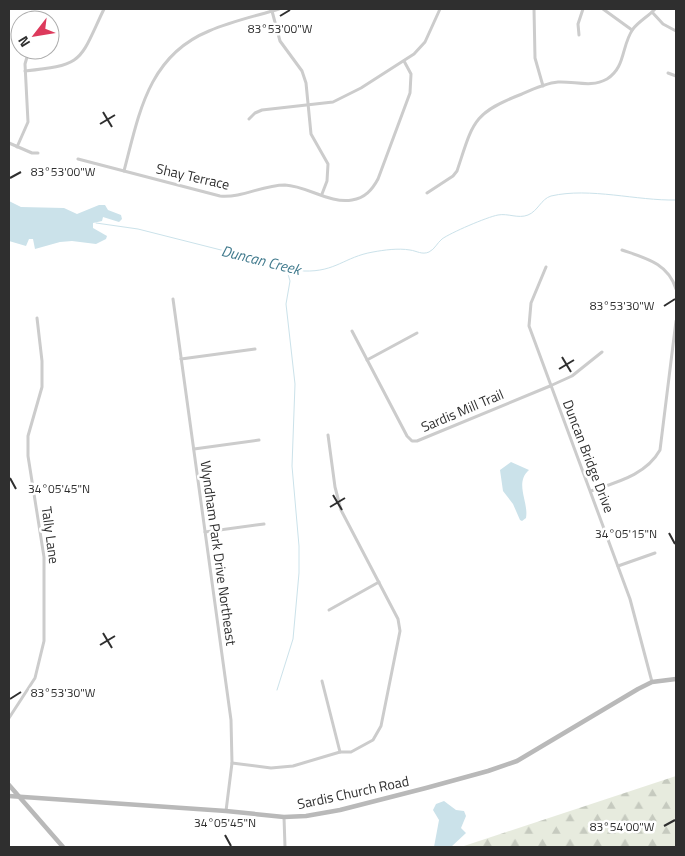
<svg xmlns="http://www.w3.org/2000/svg" width="685" height="856" font-family="'Titillium Web',sans-serif">
<style>
.forest{fill:url(#forest-firs)}
.water{fill:#cbe2ea}
.lines{fill:none;stroke-linecap:round;stroke-linejoin:round}
.stream{stroke:#cbe2ea;stroke-width:1}
.street{stroke:#ccc;stroke-width:3}
.secondary{stroke:#b9b9b9;stroke-width:4.5}
.ticks{fill:none;stroke:#2f2f2f;stroke-width:2}
.labels{text-anchor:middle;dominant-baseline:central;stroke-width:5;stroke-linejoin:round;paint-order:stroke}
.street-label{font-size:14px;fill:#2f2f2f;stroke:#fff}
.water-label{font-size:15px;font-style:italic;fill:#417a8d;stroke:#fff}
.ticks-label{font-size:12px;text-anchor:middle;fill:#2f2f2f;stroke:#fff;stroke-width:5;stroke-linejoin:round;paint-order:stroke}
</style>
<defs>
<pattern id="forest-firs" width="22" height="20" patternUnits="userSpaceOnUse" patternTransform="scale(1.25)"><rect width="22" height="20" fill="#e7ebde"/><path d="M5 1l3.5 6h-7zM16 11l3.5 6h-7z" fill="#c6cabf"/></pattern>
</defs>
<rect width="100%" height="100%" fill="#fff"/>
<polygon class="forest" points="676,776 676,847 461,847"/>
<g class="water">
<polygon points="9,201 21,207 64,208 77,214 99,205 105,205 108,210 121,215 122,219 119,222 103,217 102,221 93,223 93,228 107,236 106,239 96,244 72,241 60,242 35,249 33,239 29,239 26,246 9,241"/>
<path d="M511 462 529 470C514 483 529 502 526 518L522 521 520 520 513 504 503 491 500 470Z"/>
<polygon points="444,801 456,810 464,811 466,816 461,828 466,833 451,847 434,847 439,820 433,810 436,804"/>
</g>
<g class="lines">
<g class="stream">
<path d="M96 223 138 229 304 271C336 272 344 257 373 252 384 250 398 248 410 250 417 251 422 255 429 252 435 249 437 243 442 239 450 233 487 217 498 215 508 213 518 219 528 215 538 211 541 199 551 196 590 187 637 201 676 200"/>
<polyline points="277,690 293,639 299,573 299,546 292,466 295,384 286,304 290,281 286,267"/>
</g>
<g class="street">
<polyline points="534,9 535,58 543,86"/>
<polyline points="603,9 632,30"/>
<polyline points="272,11 280,41 302,71 306,83 311,134 328,164 327,181 322,194"/>
<polyline points="652,12 663,24 676,31"/>
<polyline points="579,35 578,24 583,9"/>
<path d="M25 71C85 65 79 61 104 9"/>
<polyline points="668,73 676,76"/>
<polyline points="249,119 255,113 262,110 333,102 361,88 414,54 425,42 440,9"/>
<polyline points="9,143 32,153 38,153"/>
<polyline points="17,147 28,122 25,64 29,50"/>
<path d="M78 159 220 196C243 198 262 185 285 185 307 186 330 204 352 200 365 198 372 190 378 179L410 93 411 74 404 61"/>
<path d="M124 171C139 114 148 56 209 31 232 21 256 16 279 9"/>
<path d="M427 193 453 176 457 171C473 123 472 113 522 94 533 89 546 83 558 82 575 81 591 88 607 79 626 67 621 46 633 29 639 21 649 16 655 9"/>
<path d="M622 250C645 258 668 263 676 289"/>
<polyline points="546,267 531,303 529,326 630,599 652,682"/>
<polyline points="173,299 231,720 232,763 226,811"/>
<polyline points="352,331 407,436 412,441 417,441 550,386 572,376 602,352"/>
<polyline points="181,359 255,349"/>
<polyline points="367,360 417,333"/>
<polyline points="194,449 259,440"/>
<path d="M591 491C617 482 646 475 660 450L676 321"/>
<polyline points="205,532 264,524"/>
<polyline points="618,566 655,553"/>
<polyline points="329,610 379,582"/>
<polyline points="322,681 340,752"/>
<polyline points="9,718 35,678 44,641 44,557 28,456 28,436 42,387 42,361 37,318"/>
<polyline points="232,763 271,768 293,766 340,752 351,752 373,740 381,726 400,631 398,619 341,510 335,487 328,435"/>
<polyline points="284,817 285,847"/>
</g>
<g class="secondary">
<polyline points="9,785 63,847"/>
<polyline points="9,796 226,811 284,817 306,816 340,810 426,788 488,771 517,761 638,689 652,682 676,679"/>
</g>
</g>
<path class="ticks" d="M280 16 290 10M103 112 112 127M100 124 115 115M10 178 21 172M664 306 675 299M562 357 571 372M559 369 574 360M10 478 16 489M333 495 342 510M330 507 345 498M669 533 675 544M103 633 112 648M100 645 115 636M10 699 21 692M664 826 675 820M225 835 231 846"/>
<g class="labels">
<g class="street-label">
<text transform="translate(193 176) rotate(13)">Shay Terrace</text>
<text transform="translate(462 410) rotate(-23)">Sardis Mill Trail</text>
<text transform="translate(589 456) rotate(69)">Duncan Bridge Drive</text>
<text transform="translate(51 535) rotate(82)">Tally Lane</text>
<text transform="translate(219 553) rotate(82)">Wyndham Park Drive Northeast</text>
<text transform="translate(353 792) rotate(-12)">Sardis Church Road</text>
</g>
<g class="water-label">
<text transform="translate(261 260) rotate(14)">Duncan Creek</text>
</g>
</g>
<g class="ticks-label">
<text x="280" y="33">83°53'00"W</text>
<text x="63" y="176">83°53'00"W</text>
<text x="622" y="310">83°53'30"W</text>
<text x="59" y="493">34°05'45"N</text>
<text x="626" y="538">34°05'15"N</text>
<text x="63" y="697">83°53'30"W</text>
<text x="225" y="827">34°05'45"N</text>
<text x="622" y="831">83°54'00"W</text>
</g>
<rect width="685" height="856" fill="none" stroke="#2f2f2f" stroke-width="20"/>
<g transform="translate(35 35) rotate(239)"><circle r="24" fill="#ffffff" stroke="#acacac"/>
<path d="M0-4L9 19L0 12L-9 19Z" fill="#dd3a5c"/>
<text y="-8" font-size="14" font-weight="bold" text-anchor="middle" fill="#2f2f2f">N</text>
</g>
</svg>
